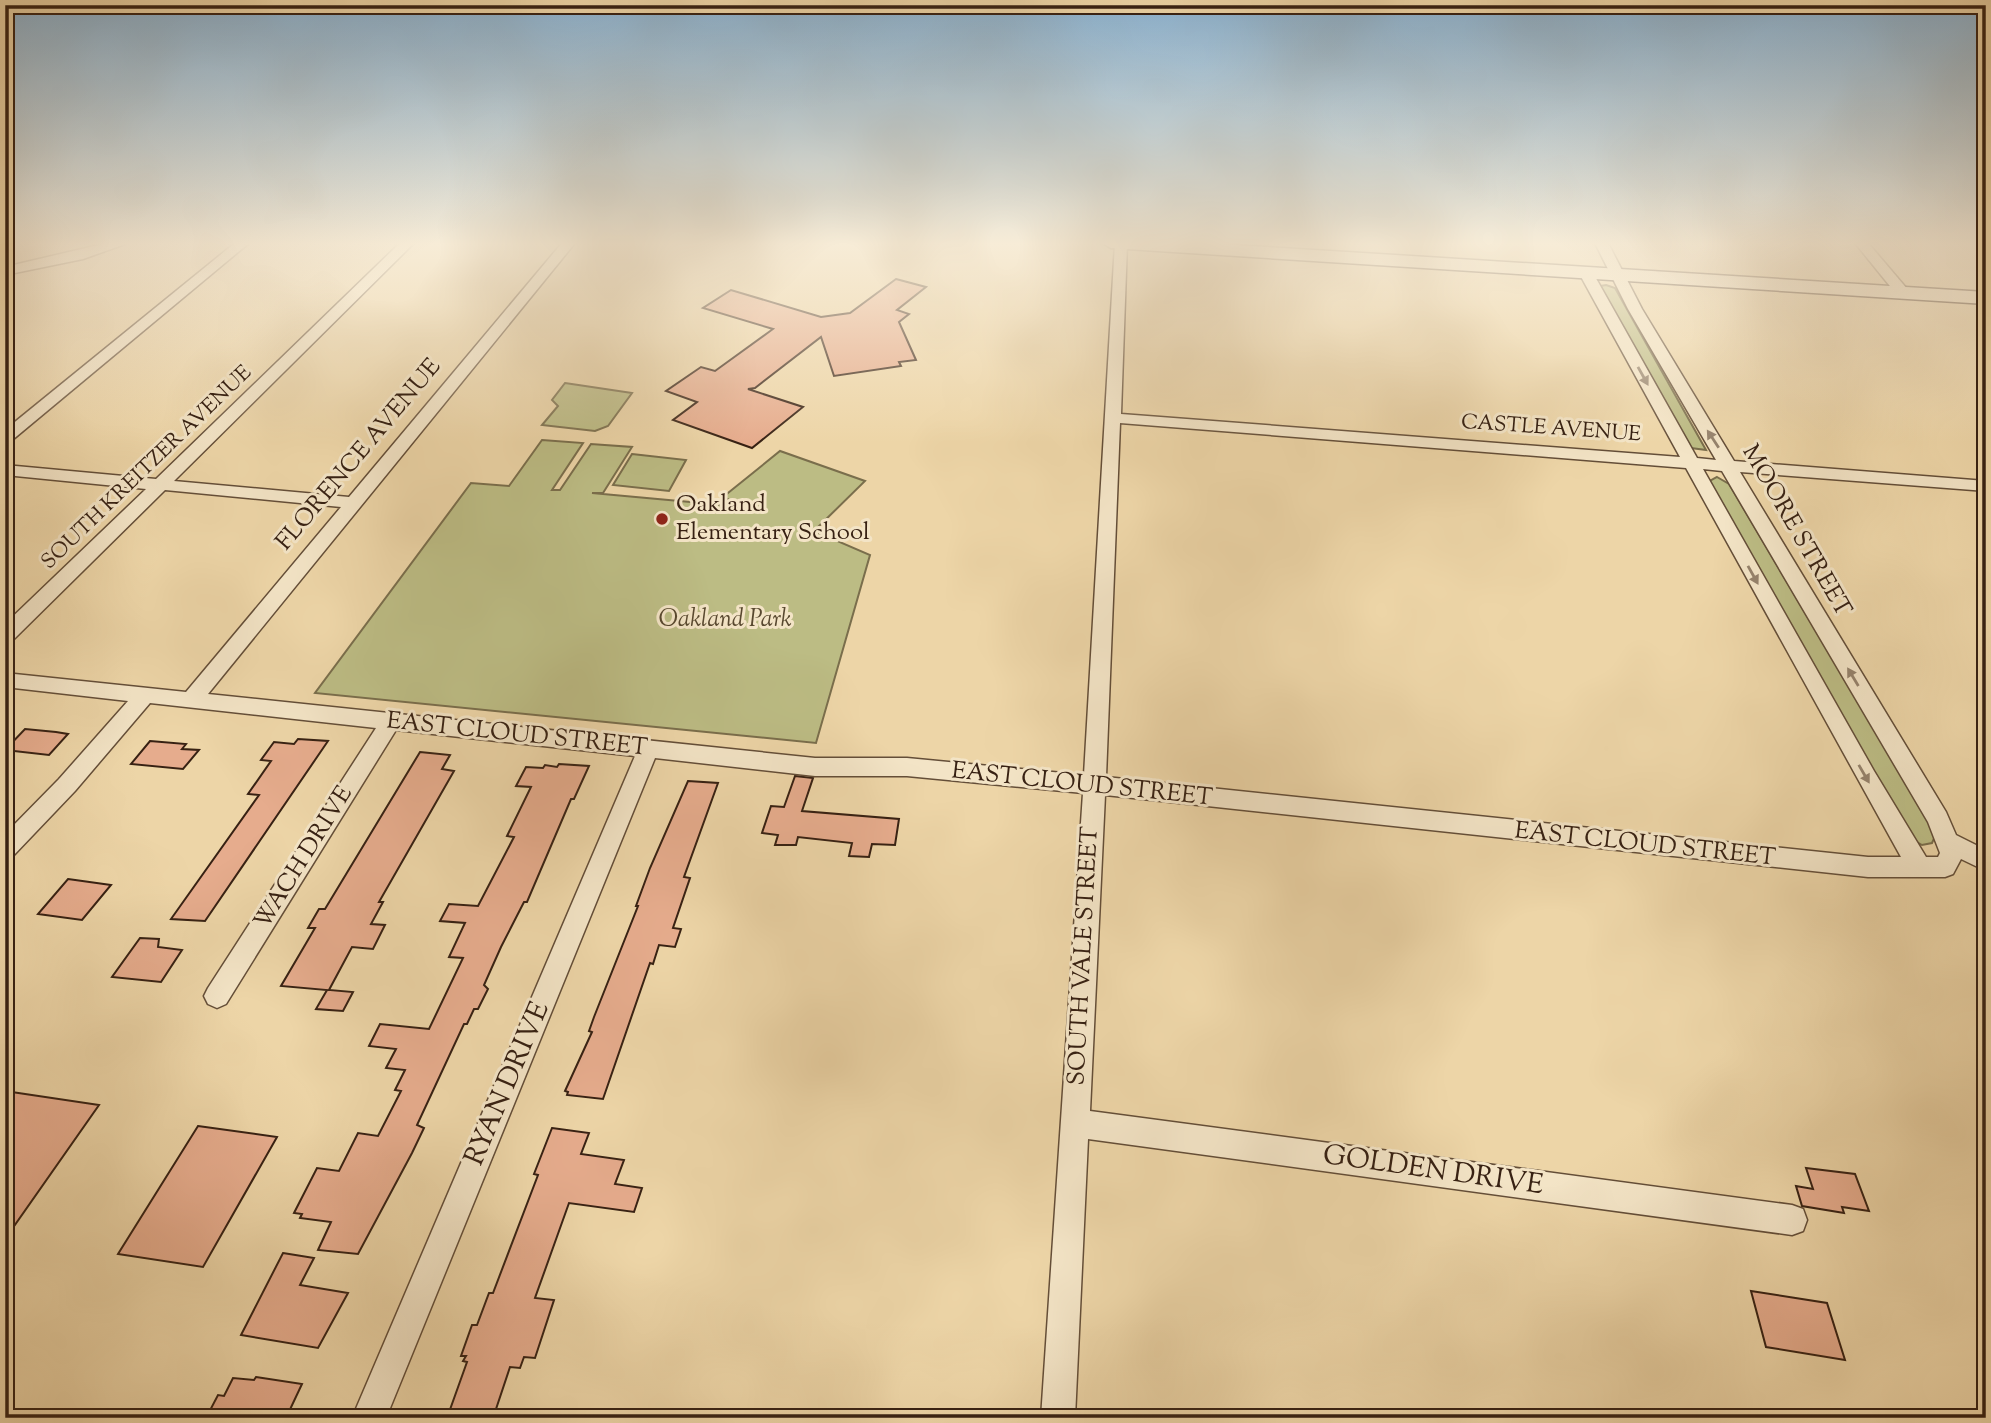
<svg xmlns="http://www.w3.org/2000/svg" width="1991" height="1423" font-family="'Sorts Mill Goudy',serif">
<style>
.green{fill:#bcbc84;stroke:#7a6e4c;stroke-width:2}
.building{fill:#e6ac8d;stroke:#372113;stroke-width:2}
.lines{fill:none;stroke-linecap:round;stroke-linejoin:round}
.minor-casing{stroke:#644e38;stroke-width:3}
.secondary-casing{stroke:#372113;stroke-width:3}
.minor{fill:#f3e4c6;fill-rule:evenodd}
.secondary{fill:#f3e4c6;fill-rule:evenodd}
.oneway{fill:#95826c}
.poi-dot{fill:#8f2418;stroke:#f3e4c6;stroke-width:2.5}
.labels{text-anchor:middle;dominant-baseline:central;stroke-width:6;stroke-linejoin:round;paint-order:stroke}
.far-street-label{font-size:21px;fill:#372113;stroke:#f3e4c6}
.street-label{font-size:24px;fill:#372113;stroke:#f3e4c6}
.poi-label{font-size:24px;fill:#372113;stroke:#f3e4c6;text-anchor:start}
.park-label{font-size:24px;font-style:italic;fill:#58482f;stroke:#f3e4c6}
.near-street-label{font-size:28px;fill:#372113;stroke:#f3e4c6}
</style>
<rect width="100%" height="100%" fill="#edd5a7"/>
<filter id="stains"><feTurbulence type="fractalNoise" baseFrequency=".00286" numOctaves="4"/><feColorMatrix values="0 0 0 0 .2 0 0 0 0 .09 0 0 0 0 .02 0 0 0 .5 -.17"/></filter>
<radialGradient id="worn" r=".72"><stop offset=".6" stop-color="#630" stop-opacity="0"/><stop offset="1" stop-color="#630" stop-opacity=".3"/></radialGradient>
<g class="green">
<polygon points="1606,285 1615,288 1706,450 1691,448 1600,286"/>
<polygon points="565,383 632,393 608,426 595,431 542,425 558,406 552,400"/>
<polygon points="542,440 583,443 552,490 560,490 591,444 632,447 603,493 592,493 745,507 723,497 780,451 865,481 814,531 870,555 816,743 315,693 471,483 509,486"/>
<polygon points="632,454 686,460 669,491 613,485"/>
<polygon points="1717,477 1729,484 1936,834 1932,843 1922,845 1910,838 1708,482"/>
</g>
<g class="building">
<polygon points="896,279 926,287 897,310 909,314 899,322 916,360 899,362 901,366 834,376 821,337 755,388 748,389 803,407 752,448 673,420 697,402 666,391 701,367 715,371 773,329 703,308 731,290 821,317 850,313"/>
<polygon points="25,729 56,732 68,734 49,755 5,750"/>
<polygon points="298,739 328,741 205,921 171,919 259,795 248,794 271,761 261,760 274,742 294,744"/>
<polygon points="150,741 186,744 182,749 199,750 183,769 131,764"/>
<polygon points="420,752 450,755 442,769 454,771 379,902 383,902 371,924 385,925 373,949 352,947 329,990 353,992 343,1011 316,1009 327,990 281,986 315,928 308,928 319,909 325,909"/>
<polygon points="559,764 589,766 574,799 571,799 527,902 524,902 501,947 484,985 488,989 478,1009 474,1009 467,1024 464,1024 417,1125 424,1128 412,1153 358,1254 318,1250 331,1222 300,1218 302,1214 294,1213 317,1168 339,1171 358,1133 378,1136 401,1091 395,1090 405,1070 386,1068 396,1049 369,1046 380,1024 429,1029 463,958 449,957 465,923 440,921 449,904 478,906 514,837 507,836 531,787 516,786 526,767 543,768 545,765 557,767"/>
<polygon points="795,776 813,778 802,811 899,819 895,845 872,844 869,857 849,856 852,843 798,837 796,845 775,845 778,835 762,833 771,806 784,807"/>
<polygon points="688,781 718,783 684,877 690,878 673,928 681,929 675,947 659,945 653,964 650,963 603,1099 567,1095 568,1092 565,1091 592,1032 589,1031 594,1017 638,906 636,906 650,868"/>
<polygon points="68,879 111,885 82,920 38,914"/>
<polygon points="140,938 159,939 158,947 182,950 161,982 112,977"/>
<polygon points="5,1091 99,1105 5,1239"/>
<polygon points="198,1126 277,1137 203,1267 118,1254"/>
<polygon points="552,1128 589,1133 581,1154 624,1160 615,1184 642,1188 634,1212 569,1203 535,1298 554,1300 535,1358 524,1357 520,1368 510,1367 493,1418 447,1418 467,1362 463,1361 466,1356 461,1356 472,1325 477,1325 489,1293 493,1293 538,1175 534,1174"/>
<polygon points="1806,1168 1855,1174 1869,1211 1842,1207 1844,1213 1802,1206 1796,1186 1813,1189"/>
<polygon points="283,1253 314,1258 300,1285 348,1293 318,1348 241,1335"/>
<polygon points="1751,1291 1827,1303 1845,1360 1766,1347"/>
<polygon points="256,1377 302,1384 286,1418 206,1418 218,1395 224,1396 233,1378 254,1380"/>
</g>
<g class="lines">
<defs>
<g id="minor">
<polygon points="107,243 128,243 83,259 5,275 5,267"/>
<polygon points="235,243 249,243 11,441 5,443 5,430"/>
<path d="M400 243H414L174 481 349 497 562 243H575L208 694 815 758H907L1084 775 1115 243H1127L1121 414 1680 457 1579 273 1586 269 1593 273 1697 458 1716 460 1628 309 1595 243H1608L1642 309 1734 461 1986 481V491L1740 472 1946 812 1956 835 1986 850V871L1961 859 1953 874 1945 877H1868L1105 795 1090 1111 1792 1205 1803 1209 1807 1220 1803 1231 1792 1235 1088 1139 1075 1418H1041L1083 793 907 776H815L655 758 386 1418H352L635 756 396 730 226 1004 217 1008 208 1004 204 996 208 988 376 728 150 703 75 791 13 856 5 859V834L59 779 128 701 5 687V673L186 692 341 507 165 490 12 641 5 643V624L146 489 5 475V465L156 479ZM1120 423 1686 468 1901 857H1868L1106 777ZM1703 469 1722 471 1928 822 1940 853 1938 857H1926L1874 771Z"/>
<polygon points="1855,243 1868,243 1908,290 1908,296 1898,296"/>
</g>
<polygon id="secondary" points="1102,243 1204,243 1986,292 1986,304 1111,248"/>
</defs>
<use href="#minor" class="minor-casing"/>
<use href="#secondary" class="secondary-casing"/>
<use href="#minor" class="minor"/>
<use href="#secondary" class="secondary"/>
</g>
<defs><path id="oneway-solid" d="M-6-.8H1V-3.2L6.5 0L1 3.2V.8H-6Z" transform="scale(1.75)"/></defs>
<g class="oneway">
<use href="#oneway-solid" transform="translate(1643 376) rotate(61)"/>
<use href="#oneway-solid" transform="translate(1713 439) rotate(-123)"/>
<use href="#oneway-solid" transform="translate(1753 575) rotate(61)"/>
<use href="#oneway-solid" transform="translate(1853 677) rotate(-121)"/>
<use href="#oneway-solid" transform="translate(1864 774) rotate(60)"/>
</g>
<linearGradient id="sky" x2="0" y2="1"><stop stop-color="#8bb4d4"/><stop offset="0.55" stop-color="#f7ecd7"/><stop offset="1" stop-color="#f7ecd7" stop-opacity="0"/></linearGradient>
<rect width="1991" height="443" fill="url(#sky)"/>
<circle class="poi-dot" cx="662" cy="519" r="7"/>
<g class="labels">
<g class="far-street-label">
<text transform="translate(1551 429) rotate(4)">CASTLE AVENUE</text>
<text transform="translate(147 468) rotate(-44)">SOUTH KREITZER AVENUE</text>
</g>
<g class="street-label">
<text transform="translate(359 455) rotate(-50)">FLORENCE AVENUE</text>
<text transform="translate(1796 531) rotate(60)">MOORE STREET</text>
<text transform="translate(517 735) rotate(6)">EAST CLOUD STREET</text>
<text transform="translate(1082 785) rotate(6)">EAST CLOUD STREET</text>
<text transform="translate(1645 845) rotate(6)">EAST CLOUD STREET</text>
<text transform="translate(304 858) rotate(-58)">WACH DRIVE</text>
<text transform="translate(1084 956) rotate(-87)">SOUTH VALE STREET</text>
</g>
<g class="poi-label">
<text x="676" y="505">Oakland<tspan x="676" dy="28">Elementary School</tspan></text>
</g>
<g class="park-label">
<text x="725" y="620">Oakland Park</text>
</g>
<g class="near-street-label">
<text transform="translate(508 1084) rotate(-67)">RYAN DRIVE</text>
<text transform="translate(1433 1171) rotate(8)">GOLDEN DRIVE</text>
</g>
</g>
<rect width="1991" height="1423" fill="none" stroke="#edd5a7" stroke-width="28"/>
<rect x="7" y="7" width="1977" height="1409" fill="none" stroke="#372113" stroke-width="3.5"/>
<rect x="14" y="14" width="1963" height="1395" fill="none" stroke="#372113" stroke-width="2"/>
<rect width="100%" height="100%" filter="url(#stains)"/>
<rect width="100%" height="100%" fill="url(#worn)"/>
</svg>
